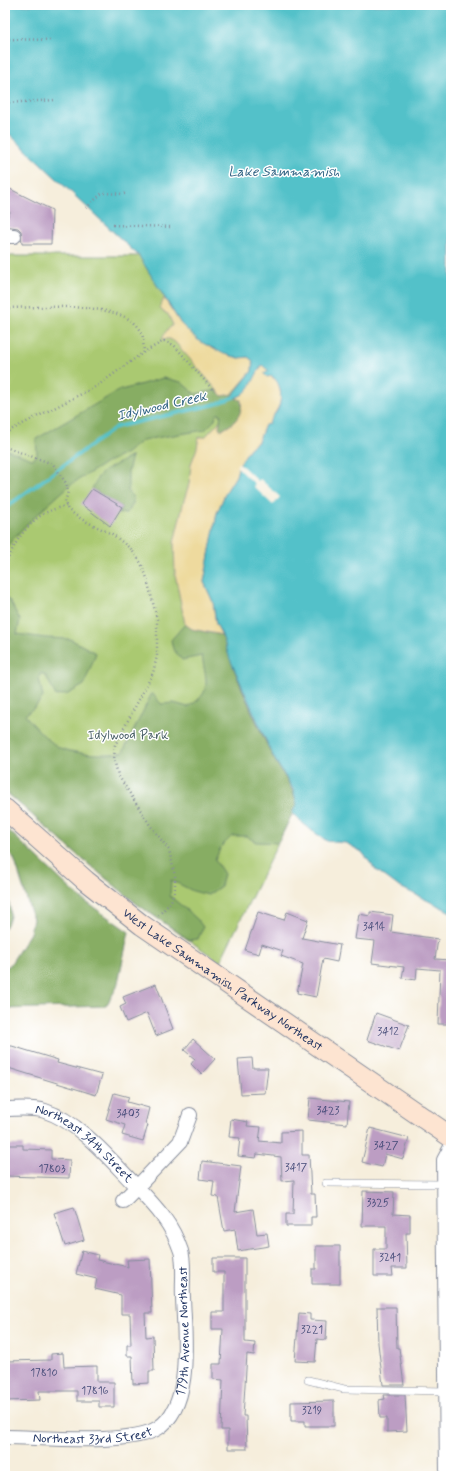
<svg xmlns="http://www.w3.org/2000/svg" width="456" height="1481" font-family="Mynerve,sans-serif">
<style>
.green{fill:#aac971;stroke:#627c68}
.forest{fill:#87ad63;stroke:#516e60}
.sand{fill:#eeda9e;stroke:#84847e}
.water{fill:#53c1c9;stroke:#377894}
.pier{fill:#f6eedc}
.lines{fill:none;stroke-linecap:round;stroke-linejoin:round}
.stream{stroke:#53c1c9;stroke-width:4}
.building{fill:#bc9dc3}
.service-casing{stroke:#888e9d;stroke-width:8}
.minor-casing{stroke:#888e9d;stroke-width:16}
.secondary-casing{stroke:#888e9d;stroke-width:22}
.path{stroke:#888e9d;stroke-width:2.5;stroke-dasharray:1 3;stroke-linecap:butt}
.service{stroke:#fff;stroke-width:7}
.minor{stroke:#fff;stroke-width:14}
.secondary{stroke:#fde4d1;stroke-width:20}
.labels{text-anchor:middle;dominant-baseline:central;stroke-width:3;stroke-linejoin:round;paint-order:stroke}
.number-label{font-size:11px;fill:#434a77}
.park-label{font-size:13px;fill:#465d64;stroke:#fff}
.street-label{font-size:13px;fill:#1b2f5e;stroke:#fff}
.water-label{font-size:14px;font-style:italic;fill:#2f6283;stroke:#fff}
</style>
<rect width="100%" height="100%" fill="#fff"/>
<filter id="ink" filterUnits="userSpaceOnUse"><feTurbulence type="fractalNoise" baseFrequency=".025" numOctaves="2"/><feDisplacementMap in="SourceGraphic" scale="8" xChannelSelector="R" yChannelSelector="G"/><feConvolveMatrix kernelMatrix="1 2 1 2 8 2 1 2 1" color-interpolation-filters="sRGB"/></filter>
<filter id="wash" filterUnits="userSpaceOnUse"><feTurbulence type="fractalNoise" baseFrequency=".012" numOctaves="4" result="noise"/><feDisplacementMap in="SourceGraphic" scale="16" xChannelSelector="R" yChannelSelector="G"/><feGaussianBlur stdDeviation="0.9" result="paint"/><feColorMatrix in="noise" values="0 0 0 0 0 0 0 0 0 0 0 0 0 0 0 0 0 1.4 0 .05"/><feComposite in="paint" operator="in"/></filter>
<g filter="url(#wash)">
<rect width="100%" height="100%" fill="#f6eedc"/>
<path class="green" d="M5 256H139L181 324 248 357 222 635C241 693 269 749 297 804L220 962 137 904 75 853 5 791Z"/>
<g class="forest">
<path d="M163 378 181 382 195 394 216 390 222 396 232 394 230 399 236 398 241 400C244 414 234 425 221 430L219 427 221 414H217L214 421 205 430 143 440 125 454 106 463 70 485 31 520 13 539 5 549V449L32 459 37 455 36 439 118 391Z"/>
<polygon points="132,456 128,472 128,492 133,497 133,504 127,513 118,514 122,507 92,489 98,477 104,471"/>
<path d="M5 597 10 601 20 620 17 634 46 638 70 639 96 653 84 685 68 694 56 696 46 676 41 673 39 678 43 697 36 706 25 715C35 727 45 738 58 747 71 754 109 756 123 752L152 693 161 704 174 703 188 707C213 692 206 682 202 656L182 660 173 649 171 640 185 624 192 629 222 635C235 675 254 719 273 757 282 774 292 785 297 804L278 843 256 842 246 836H232L221 847 215 860 224 874 221 886 208 895 193 891 171 880 170 896 197 919 203 927 198 939 189 940 137 904 75 853 5 791Z"/>
<polygon points="5,827 79,897 129,932 117,987 106,1006 5,1009 5,968 10,965 30,933 33,919 14,858 5,849"/>
<path d="M5 891C10 906 14 913 5 928Z"/>
</g>
<g class="sand">
<polygon points="164,298 181,324 211,348 239,358 248,357 253,361 252,371 232,394 222,396 175,342 170,339 162,339 166,331 173,325 168,314 163,312 160,308"/>
<path d="M263 364 268 369 270 376 278 381 281 395 280 404 269 424 265 425 258 442 250 448 239 465 236 476 226 492 217 513 204 582 213 602 216 624 222 635 192 629 185 624 175 574 174 543 184 500 189 484 191 464 197 448 199 437H205L220 421 219 427 221 430C234 425 244 414 241 400L236 398 243 394Z"/>
</g>
<path class="water" d="M5 5H451V912L398 886 375 869 362 852 346 843 327 841 308 828 292 813 297 804 293 789 274 758 230 659 222 635 216 624 213 602 204 582 217 513 226 492 236 476 239 465 250 448 258 442 265 425 269 424C270 419 274 415 277 411 283 399 282 384 272 376L267 377 264 374 269 371 262 365C252 379 252 395 230 399L252 371 253 361 248 357 239 358 224 354 199 341 181 324 139 256 5 130Z"/>
<polygon class="pier" points="238,462 258,481 260,479 280,497 273,505 253,486 255,484 237,467"/>
<g class="lines">
<polyline class="stream" points="5,508 116,427 216,404 234,397"/>
</g>
<g id="blocks">
<g class="building">
<polygon points="10,189 52,210 51,244 22,244 21,231 18,228 5,226 5,222 10,212 5,210 5,200"/>
<polygon points="92,489 122,507 110,526 81,504"/>
<polygon points="258,912 284,920 287,912 308,920 302,938 340,945 337,962 323,959 316,997 297,993 303,964 281,956 283,951 262,944 259,954 245,950"/>
<polygon points="370,912 393,915 391,932 438,939 435,959 451,960 451,1024 438,1024 440,970 417,968 416,980 402,978 404,967 372,963 375,941 355,939 359,914 370,916"/>
<polygon points="156,984 173,1029 156,1036 147,1013 126,1022 120,1007 126,1004 123,997"/>
<polygon points="376,1013 409,1025 399,1051 367,1040"/>
<polygon points="193,1039 215,1059 201,1074 191,1064 195,1059 184,1050"/>
<polygon points="5,1046 12,1046 58,1060 57,1063 102,1075 96,1095 5,1067"/>
<polygon points="252,1058 253,1068 268,1068 265,1093 241,1094 238,1059"/>
<polygon points="114,1093 129,1097 127,1102 149,1108 145,1124 148,1125 143,1141 122,1135 125,1125 106,1119"/>
<polygon points="310,1098 349,1102 347,1124 308,1120"/>
<polygon points="231,1119 248,1122 247,1126 261,1127 259,1141 281,1143 281,1132 302,1131 302,1155 309,1155 311,1194 315,1194 316,1217 311,1217 311,1226 286,1226 286,1214 293,1214 294,1180 282,1181 281,1157 257,1154 256,1158 238,1156 240,1138 229,1137"/>
<polygon points="370,1128 409,1138 403,1159 385,1154 382,1167 362,1162"/>
<polygon points="5,1145 23,1145 23,1149 51,1150 51,1159 70,1160 69,1178 5,1176"/>
<polygon points="202,1161 241,1166 235,1212 253,1209 257,1234 267,1233 269,1246 238,1251 235,1229 224,1231 218,1197 212,1196 214,1181 200,1179"/>
<polygon points="363,1191 394,1192 393,1214 410,1215 410,1233 406,1233 407,1268 392,1268 393,1276 374,1276 374,1249 386,1249 386,1226 362,1226"/>
<polygon points="74,1207 84,1240 65,1246 54,1213"/>
<polygon points="316,1246 340,1246 340,1284 312,1284 312,1269 316,1269"/>
<polygon points="82,1251 98,1255 97,1260 128,1267 127,1260 150,1259 152,1313 145,1313 146,1337 153,1336 154,1371 149,1371 149,1383 133,1384 132,1356 127,1356 127,1345 131,1345 130,1314 121,1314 121,1295 95,1289 97,1279 76,1274"/>
<polygon points="213,1258 245,1258 245,1342 255,1343 254,1355 247,1354 243,1416 246,1416 247,1449 228,1449 228,1430 221,1430 223,1380 213,1379 213,1364 221,1364 223,1329 212,1329 212,1312 224,1312 224,1272 213,1272"/>
<polygon points="377,1307 396,1307 397,1348 399,1348 404,1385 383,1385 378,1343"/>
<polygon points="299,1313 310,1314 310,1320 327,1321 326,1340 317,1339 315,1362 295,1361"/>
<polygon points="63,1353 64,1367 97,1366 97,1382 114,1382 114,1407 99,1407 99,1401 77,1401 77,1391 39,1391 40,1400 5,1401 5,1361 51,1360 51,1354"/>
<polygon points="384,1395 405,1395 407,1431 387,1432 387,1418 380,1418 379,1400 385,1399"/>
<polygon points="334,1401 334,1426 305,1426 305,1421 291,1421 291,1402"/>
</g>
</g>
</g>
<g filter="url(#ink)">
<use href="#blocks" fill-opacity="0" stroke="#888e9d" stroke-width="1"/>
<g class="lines">
<defs>
<g id="service">
<polyline points="326,1183 444,1184"/>
<polyline points="308,1380 344,1389 446,1391"/>
</g>
<g id="minor">
<polyline points="5,236 14,236"/>
<path id="s1" d="M5 1109C17 1109 33 1107 45 1111 80 1122 112 1162 137 1187L123 1201"/>
<path id="s2" d="M5 1437C41 1437 129 1446 158 1428 194 1405 184 1333 183 1297 182 1283 185 1264 181 1251 172 1224 157 1208 137 1187L180 1142 190 1115"/>
<polyline points="447,1476 444,1160 451,1147"/>
</g>
<g id="secondary">
<path id="s3" d="M5 809 86 881 142 925 451 1137"/>
</g>
</defs>
<use href="#service" class="service-casing"/>
<use href="#minor" class="minor-casing"/>
<use href="#secondary" class="secondary-casing"/>
<g class="path">
<polyline points="5,39 53,40"/>
<polyline points="5,103 56,100"/>
<polyline points="86,208 102,193 128,194"/>
<polyline points="113,225 170,227"/>
<path d="M5 308C36 308 124 299 141 331 144 337 143 346 144 352"/>
<polyline points="5,433 97,386 144,352 164,341 174,345 212,389"/>
<polyline points="5,447 53,464 66,483 68,491 65,503 68,510 83,520 112,534 131,549 141,563 146,575 157,619 157,656 153,673 115,745 114,759 118,775 150,825 169,850 175,876 175,888 171,902 157,917"/>
<path d="M5 569C10 547 30 517 52 510 56 508 62 507 67 506"/>
</g>
<use href="#service" class="service"/>
<use href="#minor" class="minor"/>
<use href="#secondary" class="secondary"/>
</g>
</g>
<g class="labels">
<g class="number-label">
<text x="374" y="927">3414</text>
<text x="388" y="1032">3412</text>
<text x="328" y="1111">3423</text>
<text x="128" y="1114">3403</text>
<text x="386" y="1146">3427</text>
<text x="296" y="1168">3417</text>
<text x="52" y="1169">17803</text>
<text x="378" y="1203">3325</text>
<text x="390" y="1258">3241</text>
<text x="312" y="1330">3221</text>
<text x="44" y="1373">17810</text>
<text x="95" y="1391">17816</text>
<text x="312" y="1411">3219</text>
</g>
<g class="park-label">
<text x="128" y="735">Idylwood Park</text>
</g>
<g class="street-label">
<text stroke="none"><textPath href="#s3" startOffset="277">West Lake Sammamish Parkway Northeast</textPath></text>
<text stroke="none"><textPath href="#s1" startOffset="91">Northeast 34th Street</textPath></text>
<text stroke="none"><textPath href="#s2" startOffset="259">179th Avenue Northeast</textPath></text>
<text stroke="none"><textPath href="#s2" startOffset="88">Northeast 33rd Street</textPath></text>
</g>
<g class="water-label">
<text x="284" y="172">Lake Sammamish</text>
<text transform="translate(162 406) rotate(-13)">Idylwood Creek</text>
</g>
</g>
<rect width="456" height="1481" fill="none" stroke="#fff" stroke-width="20"/>
</svg>
